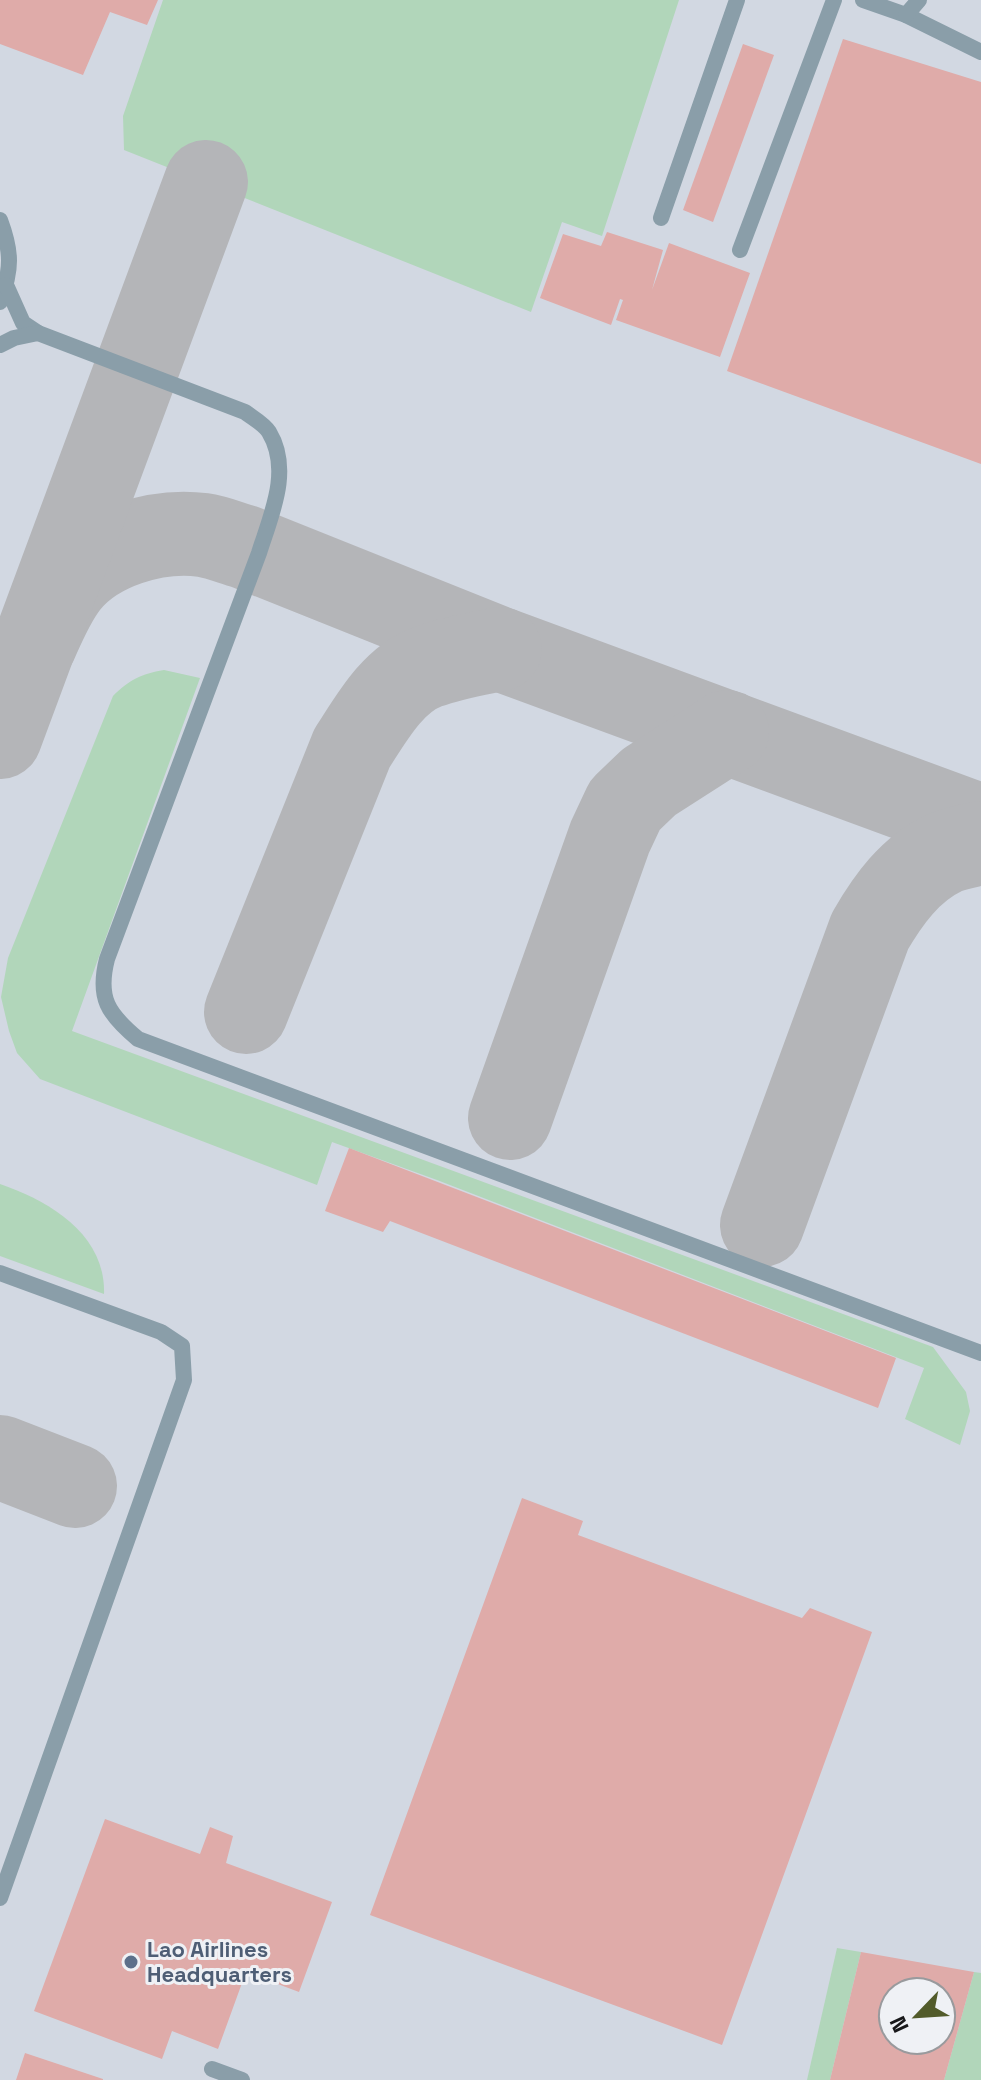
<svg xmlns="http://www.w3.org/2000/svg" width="981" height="2080" font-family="'Space Grotesk',sans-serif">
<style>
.built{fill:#d2d8e2;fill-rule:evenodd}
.green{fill:#b1d6ba}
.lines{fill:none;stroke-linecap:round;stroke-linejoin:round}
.taxiway{stroke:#b4b5b8;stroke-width:84}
.building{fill:#dfaba9;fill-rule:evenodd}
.service{stroke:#8a9ea9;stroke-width:16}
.service-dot{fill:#5c6f8a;stroke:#eff1f5;stroke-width:3}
.labels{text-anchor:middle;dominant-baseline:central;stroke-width:6;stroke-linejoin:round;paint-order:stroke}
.service-label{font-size:22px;font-weight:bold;fill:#4e5e75;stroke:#eff1f5;text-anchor:start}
</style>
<rect width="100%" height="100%" fill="#e2e4e8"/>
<path class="built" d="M0 0H981V2080H0ZM893 1992H941V2040H893Z"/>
<g class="green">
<polygon points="163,0 679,0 602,236 562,222 531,312 124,150 123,116"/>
<path d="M164 670 200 678 72 1031 933 1347 966 1392 970 1411 960 1445 905 1419 924 1368 437 1180 332 1142 317 1185 40 1079 17 1053 9 1031 1 997 8 958 113 696C129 680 141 674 164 670Z"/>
<path d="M0 1184C50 1201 106 1235 104 1294L0 1256Z"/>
<polygon points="837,1948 861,1952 830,2080 807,2080"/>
<polygon points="974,1972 981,1973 981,2080 944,2080"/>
</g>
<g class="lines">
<g class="taxiway">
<path d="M35 644C44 624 53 602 67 584 97 547 156 529 203 535 217 537 231 543 245 547L500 649 981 826"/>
<polyline points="0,737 206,182"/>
<path d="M246 1012 352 748C371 719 392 680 427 667 451 658 476 654 500 649"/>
<polyline points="510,1118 610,837 625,805 649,782 727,732"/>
<path d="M762 1225 870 931C888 900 910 869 944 853 955 848 969 846 981 843"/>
<polyline points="0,1457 75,1486"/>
</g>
</g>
<g class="building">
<polygon points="0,0 158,0 147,25 110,12 83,75 0,44"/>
<polygon points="843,39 981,82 981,464 727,371"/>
<polygon points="743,44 774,55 713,222 683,210"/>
<polygon points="607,232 663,250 652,290 669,243 750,273 720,357 616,320 623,300 620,299 611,325 540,298 563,234 601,246"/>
<polygon points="349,1148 896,1358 878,1408 390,1221 383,1232 325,1211"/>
<polygon points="522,1498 583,1521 578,1535 802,1618 810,1608 872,1632 722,2045 370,1915"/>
<polygon points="105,1819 200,1854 210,1827 233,1836 226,1863 332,1902 299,1992 246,1972 218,2049 172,2031 162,2059 34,2011"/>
<path d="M861 1952 974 1972 944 2080H830ZM893 1992H941V2040H893Z"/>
<polygon points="25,2053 103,2079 103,2080 16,2080"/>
</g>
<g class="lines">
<g class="service">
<polyline points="863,0 906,15 981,52"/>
<polyline points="906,15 919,0"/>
<polyline points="661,218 737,0"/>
<path d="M0 220C12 252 12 269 0 302"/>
<polyline points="740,250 834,0"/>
<polyline points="6,285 23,323 38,333"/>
<path d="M0 345 14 338 38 333 245 412C253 418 264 424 269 432 292 470 271 515 259 553L107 959C97 998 108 1014 138 1039L981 1353"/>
<polyline points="0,1273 161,1332 182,1346 184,1380 0,1898"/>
<polyline points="212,2069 242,2080"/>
</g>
</g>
<circle class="service-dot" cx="131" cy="1962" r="8"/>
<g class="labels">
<g class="service-label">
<text x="147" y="1949">Lao Airlines<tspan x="147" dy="25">Headquarters</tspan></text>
</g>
</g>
<g transform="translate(917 2016) rotate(245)"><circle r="38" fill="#eff1f5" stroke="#999a9d" stroke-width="2"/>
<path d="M0-6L14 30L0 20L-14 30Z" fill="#525b2a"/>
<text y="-12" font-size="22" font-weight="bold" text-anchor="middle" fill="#171719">N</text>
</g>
</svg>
